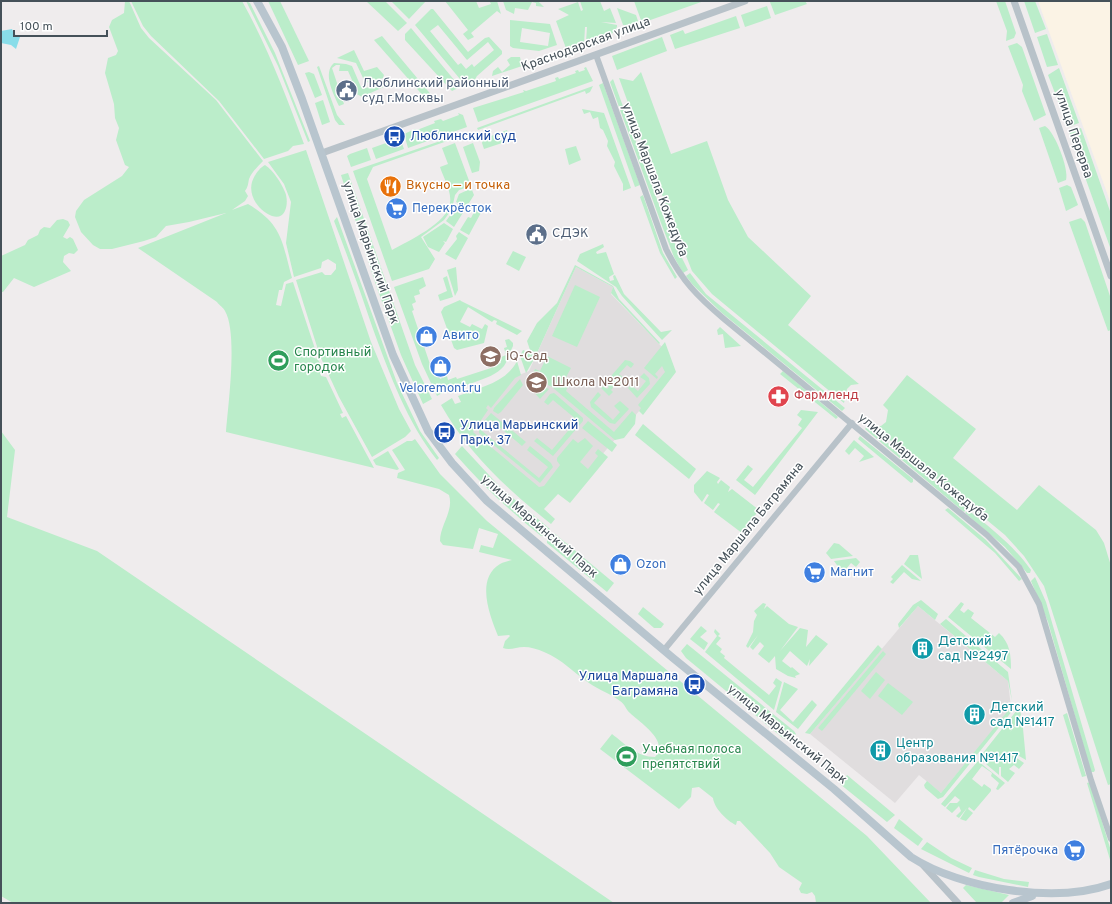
<svg xmlns="http://www.w3.org/2000/svg" width="1112" height="904" font-family="Overpass,sans-serif">
<style>
.commercial{fill:#fbf3e5}
.education{fill:#e0ddde}
.green{fill:#bbedca;fill-rule:evenodd}
.water{fill:#89dde9}
.lines{fill:none;stroke-linecap:round;stroke-linejoin:round}
.minor{stroke:#b8c2c9;stroke-width:6}
.tertiary{stroke:#b8c2c9;stroke-width:7}
.secondary{stroke:#b8c5ce;stroke-width:8}
.labels{text-anchor:middle;dominant-baseline:central;stroke-width:3;stroke-linejoin:round;paint-order:stroke}
.street-label{font-size:13px;fill:#455159;stroke:#fff}
.service-label{font-size:13px;fill:#4e5e75;stroke:#fff;text-anchor:start}
.transit-label{font-size:13px;fill:#164399;stroke:#fff;text-anchor:start}
.food-label{font-size:13px;fill:#c56008;stroke:#fff;text-anchor:start}
.shop-label{font-size:13px;fill:#366cbe;stroke:#fff;text-anchor:start}
.leisure-label{font-size:13px;fill:#27864d;stroke:#fff;text-anchor:start}
.education-label{font-size:13px;fill:#785e54;stroke:#fff;text-anchor:start}
.health-label{font-size:13px;fill:#be3a42;stroke:#fff;text-anchor:start}
.culture-label{font-size:13px;fill:#0d838f;stroke:#fff;text-anchor:start}
</style>
<rect width="100%" height="100%" fill="#efeced"/>
<polygon class="commercial" points="1038,1 1111,1 1111,204"/>
<g class="education">
<polygon points="576,267 613,287 611,294 663,348 668,377 584,476 536,503 463,429 470,395 529,371"/>
<polygon points="918,606 1008,681 1011,708 941,793 919,775 895,803 810,734"/>
</g>
<g class="green">
<path d="M125 1H129L141 28 149 38 216 100 263 161C258 166 252 172 249 179 248 184 248 187 245 191L248 196 245 201 232 210 248 204C283 225 282 242 292 278L284 282 282 290H279L276 305 281 306 286 284 293 282 317 355H313L314 358 318 359 324 373H320L321 376 326 377 343 413 340 414 342 418 346 416 374 468 226 432C228 406 238 333 225 311 224 308 219 305 217 302L138 248 226 213 189 222 166 226 156 237 144 241 112 249H100L93 245 81 232 75 217 76 211 84 200 122 176 129 167 125 165 116 140 119 128 115 118 114 104 105 73 108 58 116 55 118 51 109 27 112 20 124 13Z"/>
<path d="M131 1H242C267 46 286 95 304 144L293 146 288 151 264 159 219 101 151 36 143 26Z"/>
<polygon points="246,1 250,3 275,53 310,141 308,142 278,66"/>
<polygon points="268,1 280,1 309,61 298,65"/>
<polygon points="366,1 385,1 407,23 398,31"/>
<polygon points="391,1 426,1 409,19"/>
<polygon points="445,1 476,1 479,8 491,4 490,2 497,1 501,14 497,11 471,33 474,37 468,40 463,34 468,30"/>
<polygon points="503,1 538,1 544,7 536,6 536,3 532,2 528,10 515,8 514,14 506,10"/>
<polygon points="580,1 600,1 604,11 610,8 616,23 601,22 617,25 617,27 611,35 586,42 587,27 585,27 584,45 567,51 556,21 569,15 558,9 578,2 581,11 583,10"/>
<polygon points="634,1 704,1 642,23"/>
<polygon points="805,1 807,4 775,15 770,2"/>
<polygon points="996,1 1005,1 1016,33 1014,38 1006,41 1007,31"/>
<polygon points="1024,1 1035,1 1046,29 1035,33"/>
<polygon points="767,6 771,18 745,27 741,15"/>
<polygon points="617,8 636,15 639,24 632,26 623,25"/>
<path d="M431 9H433L468 52 485 38 489 37 502 51V54L477 76 473 83 465 85 415 25ZM438 25 467 60 488 42 494 50 474 67 472 64 466 69 461 63 458 65 430 31Z"/>
<polygon points="736,16 740,28 675,49 670,35 683,30 685,34"/>
<path d="M510 20 550 24 557 45 539 51 513 48 510 46ZM522 28 550 33 548 46 520 42Z"/>
<polygon points="411,28 460,87 452,91 405,40 405,34"/>
<polygon points="1047,34 1058,65 1047,67 1037,37"/>
<polygon points="382,36 433,97 426,99 374,40"/>
<polygon points="662,37 667,51 617,70 612,56"/>
<polygon points="1017,43 1022,47 1046,115 1034,121 1022,91 1023,85 1008,46"/>
<polygon points="354,50 364,71 377,67 384,75 383,78 369,83 364,80 356,63 337,58"/>
<polygon points="511,57 520,57 522,66 492,76 493,71 498,67 502,72 510,65 507,60"/>
<path d="M334 63 346 64 352 66 361 87 366 88 387 81 390 84 362 97 355 93 349 81 352 80 348 71H339L340 65H336L332 68 344 104 339 106C334 95 322 73 334 63Z"/>
<polygon points="319,66 337,115 345,125 339,125 335,120 317,67"/>
<polygon points="586,67 593,81 478,122 473,108 524,92 523,90 526,91 556,81 555,78 558,77 559,79 576,73 575,71 578,70 579,72 585,70 584,68"/>
<polygon points="1059,68 1079,123 1068,127 1048,75"/>
<polygon points="309,72 314,74 322,95 315,98 305,73"/>
<polygon points="641,72 671,154 707,141 728,200 748,237 811,296 788,325 859,384 851,385 847,389 844,403 712,294 692,271 652,169 619,78 633,81"/>
<polygon points="613,79 669,232 688,270 683,273 674,257 661,223 610,82"/>
<polygon points="603,83 640,185 635,187 599,85"/>
<polygon points="593,86 590,92 586,94 585,91 478,130 477,128"/>
<polygon points="323,100 330,122 322,125 315,103"/>
<polygon points="582,109 604,113 631,188 623,191 623,184 614,166 615,162 607,146 608,141 603,130 600,128 598,117 593,119 590,112 584,114"/>
<polygon points="458,113 463,115 467,127 408,148 404,134 415,129 417,130 435,123 434,121 441,119 443,121 459,115"/>
<path d="M1045 126C1055 132 1069 169 1066 180L1058 183 1039 128Z"/>
<polygon points="1081,128 1111,214 1111,250 1069,132"/>
<polygon points="507,130 509,136 501,139 502,143 484,149 482,143 483,139"/>
<path d="M452 137 453 139 373 167 367 179 392 250C408 241 448 223 450 203 452 191 443 177 440 167L448 164 442 148 455 143 471 186 459 190 455 195 452 209 444 220 421 237 435 259 429 269 392 281 353 171Z"/>
<polygon points="400,138 404,149 376,159 372,148"/>
<polygon points="473,143 480,162 479,171 472,173 463,147"/>
<polygon points="576,146 581,160 569,165 565,149"/>
<polygon points="367,148 371,160 351,167 347,156 350,154"/>
<polygon points="306,150 371,342 399,409 411,431 405,437 372,457 339,397 320,356 296,280 322,272 325,275 331,275 336,269 336,264 328,259 322,262 321,268 294,277 286,243 291,202 284,184 268,162"/>
<path d="M265 165C274 171 281 183 285 192 289 201 287 221 272 216 259 211 248 196 252 182 254 176 259 168 265 165Z"/>
<polygon points="348,173 415,365 432,399 423,404 401,355 375,282 341,175"/>
<polygon points="1067,185 1071,187 1078,205 1066,211 1059,188"/>
<polygon points="470,189 472,190 474,195 454,227 446,221 454,210 457,209 458,203 456,202 459,194"/>
<polygon points="643,195 663,253 677,277 675,279 660,253 640,197"/>
<polygon points="482,205 484,207 469,235 460,230 468,217 471,218 476,208"/>
<path d="M337 217 397 383 420 431 439 458 437 460C407 422 390 375 373 329 361 293 348 257 334 221Z"/>
<polygon points="1081,218 1085,222 1111,299 1111,330 1108,331 1069,222"/>
<polygon points="63,219 68,221 70,225 63,237 67,239 70,237 73,239 78,250 74,254 69,253 64,256 63,262 71,271 34,287 14,278 3,292 1,292 1,256 25,245 28,240 38,235 40,230 44,227 50,228 57,220"/>
<polygon points="444,223 453,229 446,242 443,241 445,243 439,252 428,247 423,237"/>
<polygon points="459,232 468,238 456,260 445,254 457,239 456,236"/>
<polygon points="603,244 604,247 596,252 597,254 606,252 614,274 609,277 610,281 614,280 613,276 615,275 624,294 661,332 672,330 662,340 622,296 616,287 577,261 580,254"/>
<polygon points="513,251 526,257 519,271 506,264"/>
<polygon points="575,265 613,286 619,299 660,343 659,344 611,293 613,287 576,267 537,353 530,350 527,341 537,323 557,303"/>
<polygon points="456,267 458,290 455,296 447,270"/>
<polygon points="690,273 706,294 845,408 842,411 722,313 693,285 686,276"/>
<polygon points="447,276 453,297 440,301 438,295 447,291 443,278"/>
<path d="M423 277 426 286 419 290 420 294 414 296 416 302 412 304 414 310 412 311 433 373 437 371 440 379 447 376 448 380 456 377 457 379 491 368 490 366 501 363 499 358 506 355 504 348 507 347 505 340 509 339 513 343V346C510 352 508 360 504 366 491 382 455 385 437 396L422 364 394 287Z"/>
<polygon points="575,285 600,297 577,347 552,336"/>
<polygon points="460,300 461,301 522,331 517,335 496,324 497,321 494,320 492,322 468,307 460,322 470,327 472,324 482,329 485,324 488,326 484,343 457,350 454,348 441,312 444,307"/>
<polygon points="720,327 741,346 725,348 723,334 718,335 717,330"/>
<polygon points="665,342 676,372 643,415 639,411 641,408 638,405 665,372 662,366 655,374 658,377 657,379 644,368"/>
<polygon points="523,350 536,356 526,373 520,356"/>
<polygon points="547,356 571,368 563,383 568,386 566,391 614,432 632,411 636,415 635,424 624,438 615,440 552,387 531,377 535,369 540,371"/>
<polygon points="625,360 630,361 634,364 631,368 627,365 619,374 625,379 617,387 615,385 611,390 613,392 609,396 601,388 604,386 607,389 609,387 605,383"/>
<path d="M517 361 521 375 515 378 491 408 488 405 486 408 488 410 473 432 539 487 544 486 560 465 557 461V458L573 439 578 443 585 438 593 446 580 462 588 469 598 456 595 453 598 449 608 457 570 503 558 494 544 509 555 519 551 524C508 490 468 453 441 405L452 398 455 404 461 402 458 396C480 387 506 383 517 361Z"/>
<polygon points="783,371 838,417 836,419 780,374"/>
<polygon points="644,373 649,378 650,384 637,398 628,388 631,385 638,391 646,381 640,377"/>
<polygon points="907,375 976,429 953,458 1017,510 1039,485 1096,530 1104,543 1111,566 1111,784 1108,785 1102,767 1044,586 1024,556 1005,535 873,426 881,426 886,422 888,410 883,405"/>
<polygon points="520,379 523,385 501,412 498,414 493,411 494,408"/>
<polygon points="530,381 549,389 540,399 533,391"/>
<polygon points="598,392 601,395 594,403 613,420 620,412 614,406 620,401 629,409 615,424 610,423 591,407 590,402"/>
<polygon points="554,393 583,418 583,421 553,456 534,441 537,438 552,450 577,420 553,400 548,405 544,402 550,394"/>
<polygon points="801,410 818,412 755,495 736,480 748,465 753,469 744,480 753,487 802,428 798,425 802,419 797,415"/>
<polygon points="491,413 526,442 522,446 491,420 482,431 539,478 548,467 527,450 530,446 551,463 553,467 540,483 479,433 479,427"/>
<polygon points="588,421 617,445 612,452 582,428"/>
<polygon points="643,424 696,469 689,479 635,435"/>
<polygon points="867,426 967,508 964,512 865,429"/>
<polygon points="1,431 15,450 7,517 97,551 614,903 13,903 1,896"/>
<polygon points="860,436 913,479 913,482 911,483 858,439"/>
<path d="M415 439 440 474 487 521 867 836 931 903H816L815 896 812 892 807 894 801 893 799 889 802 883 779 867 770 853 740 821H737L736 825C727 821 714 808 713 798L699 787 692 788 691 797 679 809 600 749 612 734C625 744 637 757 655 757 670 741 639 722 630 713 626 710 625 704 620 701 611 694 599 690 589 683 574 673 562 659 544 652 538 649 530 647 524 647 516 647 510 651 503 648L505 641 510 636 509 635 498 636C490 616 475 579 500 564 504 562 508 561 512 560L479 552 481 545 493 548 498 534 479 528 473 549 443 545 440 541C440 525 454 511 449 495L439 489 397 478 398 473 405 470 392 450 407 441H412Z"/>
<polygon points="854,440 874,457 859,462 864,456 855,448 849,455 845,451"/>
<path d="M462 446 502 489 550 529 545 535 541 536C510 511 481 484 455 454Z"/>
<polygon points="388,451 399,469 397,470 376,465 373,460"/>
<polygon points="707,471 720,478 717,482 718,484 721,480 730,487 728,492 732,489 759,510 742,533 714,512 720,504 718,503 713,510 704,503 709,495 707,494 702,502 694,492 694,485"/>
<polygon points="948,508 986,540 1022,579 1019,581 995,553 945,510"/>
<path d="M968 510C991 528 1014 546 1031 570L1030 573H1027L1005 547 965 513Z"/>
<polygon points="554,533 614,583 607,592 547,543 547,540"/>
<polygon points="834,543 839,544 853,556 831,559 826,553"/>
<polygon points="910,555 918,555 922,579 904,564"/>
<polygon points="856,558 860,562 856,567 851,563 839,578 839,568 834,561"/>
<polygon points="902,565 921,581 912,579 904,572 893,584 890,582 893,579 891,577"/>
<polygon points="1035,577 1046,602 1095,770 1094,772 1091,772 1048,622 1031,581"/>
<polygon points="921,600 938,614 935,620 918,606 899,628 898,624 913,605"/>
<path d="M961 602 964 604 960 610 964 613 968 609 974 613 971 618 995 637 999 633C1010 643 1011 655 1011 669L948 617Z"/>
<polygon points="763,603 766,604 764,609 767,606 789,624 798,627 780,651 800,628 808,630 806,647 816,635 828,644 809,666 810,659 807,666 790,651 782,661 791,668 792,667 800,674 795,676 796,678 788,676 776,669 775,656 769,663 758,654 764,646 760,642 753,650 750,647 758,635 748,648 746,646 753,632 754,621 757,615 754,611"/>
<polygon points="643,607 664,624 661,628 654,628 638,614"/>
<polygon points="946,619 1008,672 1012,701 1008,681 940,624"/>
<polygon points="701,626 707,631 700,637 708,643 704,650 690,639"/>
<polygon points="715,629 720,634 718,636 721,638 716,644 722,649 720,652 725,656 724,658 769,695 776,686 773,683 776,678 782,682 774,710 705,652 717,636 714,632"/>
<polygon points="687,644 794,731 796,734 790,740 783,738 686,658 681,651"/>
<polygon points="878,645 882,649 810,734 805,733"/>
<polygon points="883,651 886,654 822,731 818,728"/>
<polygon points="876,672 885,680 870,699 861,691"/>
<polygon points="784,682 798,689 780,710 793,722 812,700 817,705 798,729 776,712"/>
<polygon points="888,683 913,702 902,715 878,696"/>
<polygon points="1011,707 1013,710 943,797 938,799 925,788 924,785 927,781 941,793"/>
<polygon points="1017,707 1020,709 1021,715 1010,732 1022,718 1026,760 1012,752 1011,754 1024,763 1019,769 1014,765 1009,769 1015,773 1008,782 1001,776 1001,767 999,767 999,775 986,764 989,758 988,758 984,762 979,758 1017,710"/>
<polygon points="1067,713 1086,776 1082,777 1063,715"/>
<polygon points="978,761 1005,783 998,790 996,789 999,783 991,776 992,773 982,766 972,779 982,787 984,784 991,789 991,791 974,811 969,807 968,809 973,813 966,821 960,819 967,808 959,818 956,816 961,811 959,806 952,813 946,808 950,803 957,803 960,800 955,796 945,807 941,804"/>
<polygon points="847,775 895,815 887,822 840,784"/>
<polygon points="1090,782 1111,851 1111,863 1087,783"/>
<polygon points="899,819 923,839 918,846 894,828"/>
<polygon points="927,842 951,858 972,868 969,873 921,849"/>
<polygon points="975,870 1004,879 1029,882 1028,887 979,877 973,875"/>
<polygon points="966,885 1009,895 1001,903 977,903 963,888"/>
</g>
<polygon class="water" points="12,29 14,34 20,37 16,49 11,45 1,43 1,31"/>
<g class="lines">
<g class="minor">
<path d="M596 55 666 249C682 281 697 296 724 319L987 535 1019 567 1039 604 1091 780 1111 839"/>
<polyline points="664,650 852,423"/>
</g>
<g class="tertiary">
<polyline points="1014,1 1111,276"/>
<polyline points="322,153 745,1"/>
<polyline points="923,865 958,903"/>
</g>
<g class="secondary">
<path d="M257 1 282 47 302 99 393 355 428 431 452 463 487 501 673 658 834 789 911 857C961 889 1055 904 1111 884"/>
<polyline points="1013,903 1032,896"/>
</g>
</g>
<defs>
<symbol id="civic-disc" viewBox="-11 -11 22 22"><circle r="9.5" fill="#5c6f8a" stroke="#fff"/><path d="M-.6-6.5H3V-4.5H.6V-3L4-1V1h2V6H-6V1h2V-1L-.6-3ZM-1.2 2.5V6h2.4V2.5Z" fill="#fff"/></symbol>
<symbol id="bus-disc" viewBox="-11 -11 22 22"><circle r="9.5" fill="#1a4fb4" stroke="#fff"/><path d="M-5-6H5V4H4V6H2V4H-2V6H-4V4H-5ZM-3.5-4V0h7V-4ZM-3.5 1.2v1.5H-2V1.2ZM2 1.2v1.5H3.5V1.2Z" fill="#fff"/></symbol>
<symbol id="restaurant-disc" viewBox="-11 -11 22 22"><circle r="9.5" fill="#e8710a" stroke="#fff"/><path d="M-5-6h1v4h1v-4h1v4h1v-4h1v5L-1.5 .5V6h-2V.5L-5-1ZM5-6V6H3V1.5H1.5Q1.5-4 5-6Z" fill="#fff"/></symbol>
<symbol id="supermarket-disc" viewBox="-11 -11 22 22"><circle r="9.5" fill="#3f7fe0" stroke="#fff"/><path d="M-6-5.5h2.5l.6 2H6L4.5 2H-2.5L-4.4-4H-6ZM-1.5 3.2a1.3 1.3 0 1 0 .1 0ZM3 3.2a1.3 1.3 0 1 0 .1 0Z" fill="#fff"/></symbol>
<symbol id="shop-disc" viewBox="-11 -11 22 22"><circle r="9.5" fill="#3f7fe0" stroke="#fff"/><path d="M-5-2.5h2.3a2.7 3.5 0 0 1 5.4 0H5L5.5 6h-11ZM-1.5-2.5h3a1.5 2.3 0 0 0-3 0Z" fill="#fff"/></symbol>
<symbol id="school-disc" viewBox="-11 -11 22 22"><circle r="9.5" fill="#8d6e63" stroke="#fff"/><path d="M0-5L7-2L0 1L-7-2ZM-4 1L0 2.5L4 1V4Q0 6-4 4Z" fill="#fff"/></symbol>
<symbol id="stadium-disc" viewBox="-11 -11 22 22"><circle r="9.5" fill="#2e9e5b" stroke="#fff"/><path d="M0-5a6.5 5 0 1 0 0 10a6.5 5 0 1 0 0-10ZM-3.5-1.8h7v3.6h-7Z" fill="#fff"/></symbol>
<symbol id="pharmacy-disc" viewBox="-11 -11 22 22"><circle r="9.5" fill="#e0444e" stroke="#fff"/><path d="M-2-6h4v4h4v4h-4v4h-4v-4h-4v-4h4Z" fill="#fff"/></symbol>
<symbol id="building-disc" viewBox="-11 -11 22 22"><circle r="9.5" fill="#0f9aa8" stroke="#fff"/><path d="M-4-6H4V6H1V3H-1V6H-4ZM-2.5-4.3h1.7v1.8h-1.7ZM.8-4.3h1.7v1.8H.8ZM-2.5-1h1.7V.8h-1.7ZM.8-1h1.7V.8H.8Z" fill="#fff"/></symbol>
</defs>
<g fill-rule="evenodd">
<use href="#civic-disc" x="334" y="78" width="25" height="25"/>
<use href="#bus-disc" x="382" y="124" width="25" height="25"/>
<use href="#restaurant-disc" x="378" y="174" width="25" height="25"/>
<use href="#supermarket-disc" x="384" y="196" width="25" height="25"/>
<use href="#civic-disc" x="524" y="222" width="25" height="25"/>
<use href="#shop-disc" x="414" y="324" width="25" height="25"/>
<use href="#school-disc" x="478" y="344" width="25" height="25"/>
<use href="#stadium-disc" x="266" y="348" width="25" height="25"/>
<use href="#shop-disc" x="428" y="354" width="25" height="25"/>
<use href="#school-disc" x="524" y="370" width="25" height="25"/>
<use href="#pharmacy-disc" x="766" y="384" width="25" height="25"/>
<use href="#bus-disc" x="432" y="420" width="25" height="25"/>
<use href="#shop-disc" x="608" y="552" width="25" height="25"/>
<use href="#supermarket-disc" x="802" y="560" width="25" height="25"/>
<use href="#building-disc" x="910" y="636" width="25" height="25"/>
<use href="#bus-disc" x="682" y="672" width="25" height="25"/>
<use href="#building-disc" x="962" y="702" width="25" height="25"/>
<use href="#building-disc" x="868" y="738" width="25" height="25"/>
<use href="#stadium-disc" x="614" y="744" width="25" height="25"/>
<use href="#supermarket-disc" x="1062" y="838" width="25" height="25"/>
</g>
<g class="labels">
<g class="street-label">
<text transform="translate(586 45) rotate(-20)">Краснодарская улица</text>
<text transform="translate(1073 134) rotate(71)">улица Перерва</text>
<text transform="translate(654 180) rotate(69)">улица Маршала Кожедуба</text>
<text transform="translate(370 253) rotate(71)">улица Марьинский Парк</text>
<text transform="translate(923 468) rotate(39)">улица Маршала Кожедуба</text>
<text transform="translate(539 527) rotate(41)">улица Марьинский Парк</text>
<text transform="translate(749 529) rotate(-51)">улица Маршала Баграмяна</text>
<text transform="translate(787 735) rotate(39)">улица Марьинский Парк</text>
</g>
<g class="service-label">
<text x="362" y="84">Люблинский районный<tspan x="362" dy="15">суд г.Москвы</tspan></text>
<text x="552" y="234">СДЭК</text>
</g>
<g class="transit-label">
<text x="410" y="137">Люблинский суд</text>
<text x="460" y="426">Улица Марьинский<tspan x="460" dy="15">Парк, 37</tspan></text>
<text x="678" y="677" text-anchor="end">Улица Маршала<tspan x="678" dy="15">Баграмяна</tspan></text>
</g>
<g class="food-label">
<text x="406" y="186">Вкусно — и точка</text>
</g>
<g class="shop-label">
<text x="412" y="209">Перекрёсток</text>
<text x="442" y="336">Авито</text>
<text x="440" y="389" text-anchor="middle">Veloremont.ru</text>
<text x="636" y="565">Ozon</text>
<text x="830" y="573">Магнит</text>
<text x="1058" y="851" text-anchor="end">Пятёрочка</text>
</g>
<g class="leisure-label">
<text x="294" y="353">Спортивный<tspan x="294" dy="15">городок</tspan></text>
<text x="642" y="750">Учебная полоса<tspan x="642" dy="15">препятствий</tspan></text>
</g>
<g class="education-label">
<text x="506" y="357">iQ-Сад</text>
<text x="552" y="383">Школа №2011</text>
</g>
<g class="health-label">
<text x="794" y="396">Фармленд</text>
</g>
<g class="culture-label">
<text x="938" y="642">Детский<tspan x="938" dy="15">сад №2497</tspan></text>
<text x="990" y="708">Детский<tspan x="990" dy="15">сад №1417</tspan></text>
<text x="896" y="744">Центр<tspan x="896" dy="15">образования №1417</tspan></text>
</g>
</g>
<rect width="1112" height="904" fill="none" stroke="#455159" stroke-width="4"/>
<path d="M14 30v6h93v-6" fill="none" stroke="#455159" stroke-width="2"/>
<text x="20" y="30" font-size="12" fill="#455159" stroke="#ffffff" stroke-width="3" paint-order="stroke">100 m</text>
</svg>
